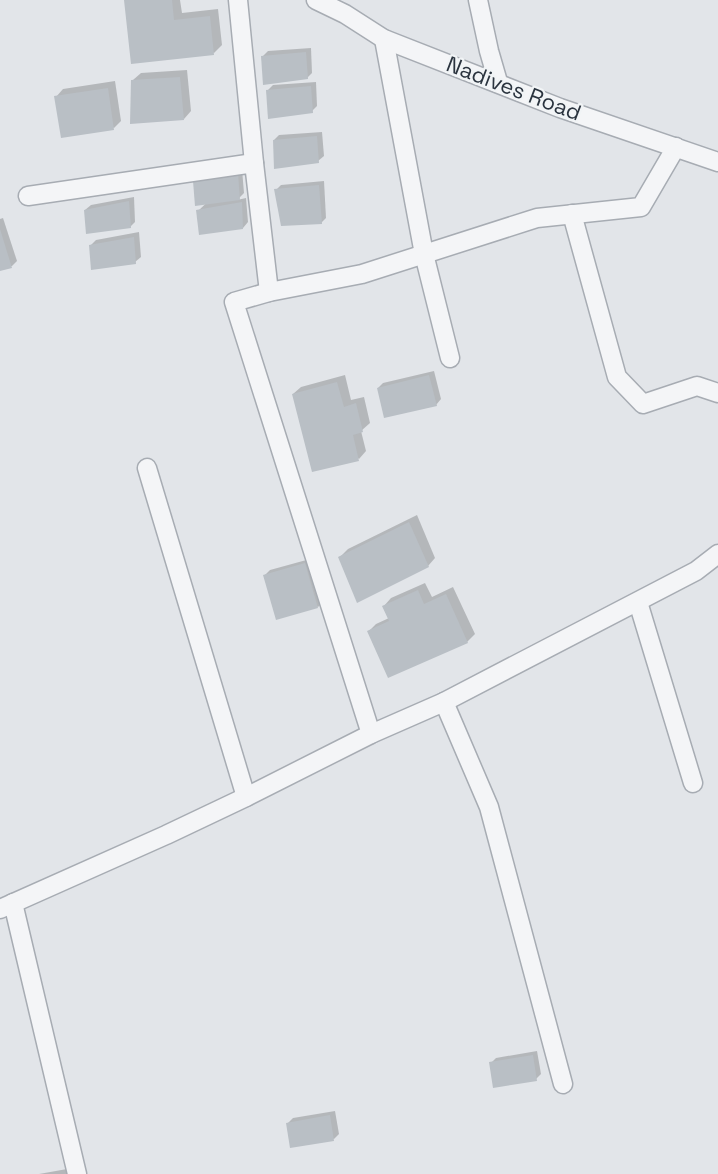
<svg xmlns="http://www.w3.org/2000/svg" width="718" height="1174" font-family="'Space Grotesk',sans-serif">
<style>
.shadow{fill:#0003}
.building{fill:#b9bfc5}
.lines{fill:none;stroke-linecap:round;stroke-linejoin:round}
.street-casing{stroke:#a7acb3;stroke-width:21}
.street{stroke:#f4f5f7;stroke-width:18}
.labels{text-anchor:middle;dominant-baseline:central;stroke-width:4.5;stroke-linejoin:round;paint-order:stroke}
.street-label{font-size:22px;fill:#2b343f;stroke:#f1f4f6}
</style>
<rect width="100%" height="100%" fill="#e2e5e9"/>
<g class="shadow">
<polygon points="125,0 180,0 182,13 218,9 222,45 214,53"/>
<polygon points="311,48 312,73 307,78 263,56 268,51"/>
<polygon points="187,70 191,111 184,119 133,80 141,73"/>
<polygon points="115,81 121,121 114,128 56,97 63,89"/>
<polygon points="316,82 317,106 312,111 268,90 273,85"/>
<polygon points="322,132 324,156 318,161 274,140 279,135"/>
<polygon points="242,169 244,193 237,200 246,198 248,222 243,228 198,211"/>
<polygon points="324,181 326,218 321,223 276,190 281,185"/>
<polygon points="134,197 135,222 130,227 85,210 91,205"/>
<polygon points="3,218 17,261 12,266 0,269 0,219"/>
<polygon points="139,232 141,257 135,262 91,245 96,240"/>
<polygon points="434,371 441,399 436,405 378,388 383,383"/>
<polygon points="345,375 351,400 364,397 370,423 361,431 366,451 359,459 293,394 301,387"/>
<polygon points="417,515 435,558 428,566 340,557 348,549"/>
<polygon points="310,559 323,602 318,607 265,575 270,570"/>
<polygon points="425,583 432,597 453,587 475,634 467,642 369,631 376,624 389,618 384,606 391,598"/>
<polygon points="537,1051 541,1074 536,1079 491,1063 496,1058"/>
<polygon points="335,1111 339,1134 334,1139 288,1123 293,1118"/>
<polygon points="67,1169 68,1174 39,1174"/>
</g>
<g class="building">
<polygon points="124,0 172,0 174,20 210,16 214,55 131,64"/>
<polygon points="306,52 308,79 263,85 261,56"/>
<polygon points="180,77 184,120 130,124 131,80"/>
<polygon points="311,86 313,113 268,119 266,90"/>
<polygon points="108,88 114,130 61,138 54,96"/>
<polygon points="317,136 319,163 274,169 273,140"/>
<polygon points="238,173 240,200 195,206 193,181"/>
<polygon points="319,185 322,224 281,226 274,189"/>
<polygon points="129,201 131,228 86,234 84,210"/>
<polygon points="242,202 243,229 199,235 196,210"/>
<polygon points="0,229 12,268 0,271"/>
<polygon points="134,237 136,264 91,270 89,245"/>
<polygon points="429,375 437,406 384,418 377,388"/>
<polygon points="337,382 344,407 356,403 363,432 353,435 359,461 312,472 292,394"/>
<polygon points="409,522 429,567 357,603 338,557"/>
<polygon points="305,563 318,608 276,620 263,575"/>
<polygon points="418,590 424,604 446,594 468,643 388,678 367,631 389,621 382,606"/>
<polygon points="533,1055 537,1081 493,1088 489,1062"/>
<polygon points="330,1115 334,1141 290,1148 286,1123"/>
</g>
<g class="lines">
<defs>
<g id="street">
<polyline points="238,0 254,163"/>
<polyline points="316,0 345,14 384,39 560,108 718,162"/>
<polyline points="478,0 489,51 498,82"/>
<polyline points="384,39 424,254 450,358"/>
<polyline points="28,196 254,163 269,292"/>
<polyline points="572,214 617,377 643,404 697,386 718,393"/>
<polyline points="147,468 246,797"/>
<polyline points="638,602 693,783"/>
<polyline points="444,702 489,807 563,1084"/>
<polyline points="371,734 234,302 269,292 362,274 537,218 641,207 676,147"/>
<polyline points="13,903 77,1174"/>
<polyline points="0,909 166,835 246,797 371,734 444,702 696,571 718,554"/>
</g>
</defs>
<use href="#street" class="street-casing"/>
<use href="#street" class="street"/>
</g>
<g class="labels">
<g class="street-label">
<text transform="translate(514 88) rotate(21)">Nadives Road</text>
</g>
</g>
</svg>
